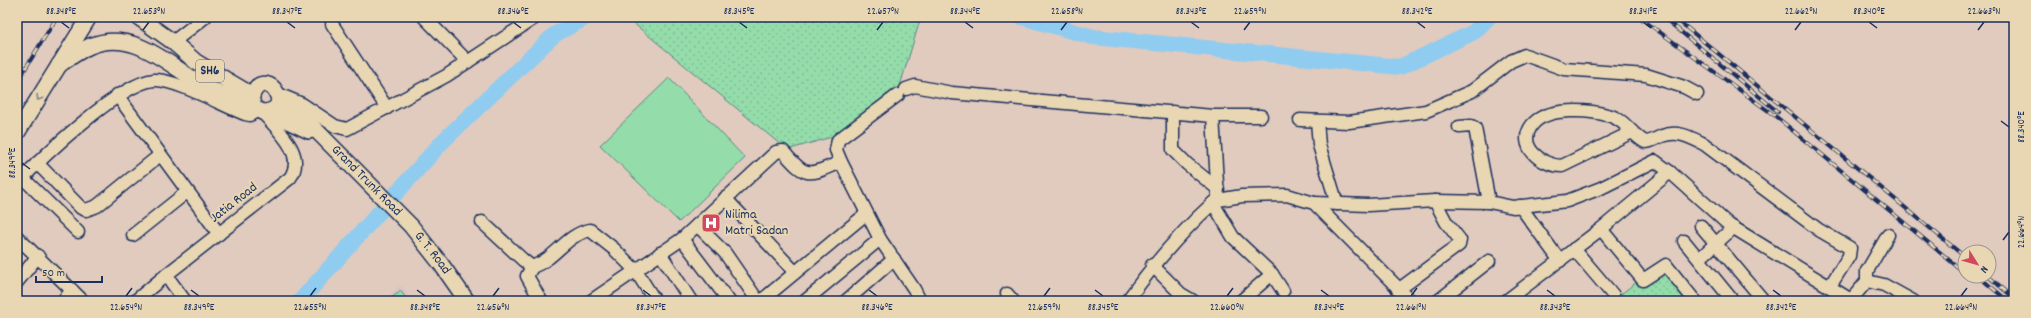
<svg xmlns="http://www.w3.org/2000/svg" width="2031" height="318" font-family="Dekko,sans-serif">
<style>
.built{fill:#dcc3c7}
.park{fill:url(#park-dots);stroke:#588684}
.garden{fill:#94dcaa;stroke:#588684}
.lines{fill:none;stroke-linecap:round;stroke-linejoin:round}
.river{stroke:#8fccf0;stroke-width:16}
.minor-casing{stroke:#1b2f5e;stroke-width:15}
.major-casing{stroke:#1b2f5e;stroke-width:18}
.minor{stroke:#e9d7b4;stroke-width:12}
.major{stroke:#e9d7b4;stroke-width:15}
.rail-casing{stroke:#1b2f5e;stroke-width:4}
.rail{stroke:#e9d7b4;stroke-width:2.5;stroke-dasharray:8;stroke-linecap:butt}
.oneway{stroke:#828389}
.ticks{fill:none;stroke:#1b2f5e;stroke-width:1.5}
.labels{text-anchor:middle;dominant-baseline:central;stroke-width:4;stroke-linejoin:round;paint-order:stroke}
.shield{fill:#e9d7b4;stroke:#596178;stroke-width:1}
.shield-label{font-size:13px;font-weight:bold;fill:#1b2f5e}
.street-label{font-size:14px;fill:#1b2f5e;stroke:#e9d7b4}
.poi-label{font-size:14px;fill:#1b2f5e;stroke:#e9d7b4;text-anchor:start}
.neatline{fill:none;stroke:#1b2f5e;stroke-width:1.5}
.ticks-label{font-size:10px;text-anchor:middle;fill:#1b2f5e}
</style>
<defs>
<pattern id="park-dots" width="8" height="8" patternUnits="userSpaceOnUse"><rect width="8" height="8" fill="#94dcaa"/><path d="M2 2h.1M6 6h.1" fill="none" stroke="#7fbd95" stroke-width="1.8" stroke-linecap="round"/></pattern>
</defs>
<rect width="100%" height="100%" fill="#e1cbbf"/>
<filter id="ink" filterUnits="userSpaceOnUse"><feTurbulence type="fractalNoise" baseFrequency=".025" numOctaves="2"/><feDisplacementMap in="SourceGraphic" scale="8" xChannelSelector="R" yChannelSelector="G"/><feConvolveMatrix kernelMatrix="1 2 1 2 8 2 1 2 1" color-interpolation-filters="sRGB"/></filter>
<g filter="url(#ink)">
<polygon class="built" points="401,285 413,301 382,301"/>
<g class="park">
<polygon points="626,17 921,17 899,89 876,112 835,136 787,150"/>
<polygon points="1666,270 1691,301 1612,301 1639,280"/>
<polygon points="400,290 408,301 388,301 400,291"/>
</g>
<polygon class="garden" points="669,78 745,158 679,222 600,145"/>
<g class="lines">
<g class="river">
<polyline points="1022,17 1093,37 1400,67 1474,32 1489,17"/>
<polyline points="300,301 443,141 554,35 587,17"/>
</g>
<defs>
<g id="minor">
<polyline points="424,17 468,62"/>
<polyline points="332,24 387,108"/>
<polyline points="173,42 205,17"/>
<polyline points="906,89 915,86 952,93 1213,116 1218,200"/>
<polyline points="278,94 302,104 335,126 347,129 446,76 536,17"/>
<polyline points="117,95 219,234"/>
<polyline points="1173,112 1173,150 1187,164 1218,189"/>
<polyline points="1213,116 1261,116"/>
<polyline points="1300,120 1349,122 1426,111 1472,91 1511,61 1525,55 1564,69 1646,75 1684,87 1697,94"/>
<polyline points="1317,121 1319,145 1337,204"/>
<polyline points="1459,127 1471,126 1475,128 1489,202"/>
<path d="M1632 132 1562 166C1542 166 1516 146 1532 125 1547 106 1591 110 1611 116 1625 120 1632 135 1645 142 1652 142 1656 138 1662 136 1677 130 1690 137 1704 144L1819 230 1850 248 1849 256 1830 286"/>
<polyline points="841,162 880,239 914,289 920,301"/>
<polyline points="37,163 81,208 86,210 97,206 160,155"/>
<polyline points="23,178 78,232"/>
<path d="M17 184C41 158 120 83 154 80 173 78 224 106 245 114L250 115 258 110"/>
<polyline points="725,198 795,272"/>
<polyline points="1213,203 1233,237 1272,274 1283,291"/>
<polyline points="1314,203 1368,205 1435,201 1489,202 1513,207 1567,201 1601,188 1655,161 1670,172 1729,225 1851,300 1867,281 1867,271 1888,235"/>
<polyline points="1520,206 1560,261"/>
<polyline points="482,222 523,260 532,267 527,276 541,301"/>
<polyline points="697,225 725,253 758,301"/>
<polyline points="1701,226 1764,301"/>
<polyline points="1601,229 1670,172"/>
<polyline points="133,235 187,192"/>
<polyline points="17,237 83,301"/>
<polyline points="682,239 729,301"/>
<polyline points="1684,241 1733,301"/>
<polyline points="1574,249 1613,295"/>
<polyline points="660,253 691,301"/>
<polyline points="1699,259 1733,228"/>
<polyline points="1152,265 1181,294 1193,301"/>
<path d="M532 267C557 258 565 235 590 230L614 249 636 271 655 301"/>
<polyline points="166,275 185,301"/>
<polyline points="1867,281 1884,285 1913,301"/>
<polyline points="17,282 38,256"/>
<polyline points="1398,290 1459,245 1460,240 1446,222 1435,201"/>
<polyline points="1007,294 1013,301"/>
<polyline points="63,301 72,290"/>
<path d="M135 301 166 275 290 178C307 154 277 129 262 112"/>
<path d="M591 301 682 239 776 152 783 151C807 180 809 175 841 162L836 150 838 140 898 95"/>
<polyline points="761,301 866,214"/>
<polyline points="805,301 880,239"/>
<polyline points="846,301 894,259"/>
<path d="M1127 301C1153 265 1180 233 1213 203L1218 200 1242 196 1287 195 1314 203 1411 301"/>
<polyline points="1241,301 1272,274"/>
<polyline points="1438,301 1489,261"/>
<polyline points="1506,301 1601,229 1643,280 1666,265 1695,301"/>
</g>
<g id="major">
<polyline points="138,17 173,42 196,62 252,95"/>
<path d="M59 65C69 58 79 51 90 46 133 28 167 64 201 84 220 95 242 101 262 112 297 111 268 68 254 91 250 98 252 103 255 109"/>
<path id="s1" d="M279 102 308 122 411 226 441 264 467 301"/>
<polyline points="269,112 309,131"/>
<polyline points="17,133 89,17"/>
</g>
</defs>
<use href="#minor" class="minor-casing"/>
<use href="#major" class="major-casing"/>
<use href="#minor" class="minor"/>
<use href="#major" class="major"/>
<defs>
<g id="rail">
<polyline points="1639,17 1774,115 1965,273"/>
<polyline points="1663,17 1778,112"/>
<polyline points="1674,17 1965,257"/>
<polyline points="17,82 57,17"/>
<polyline points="1978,276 2008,301"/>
<polyline points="1988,276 2014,298"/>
</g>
</defs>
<use href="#rail" class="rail-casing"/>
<use href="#rail" class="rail"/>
</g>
<defs><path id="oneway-chevron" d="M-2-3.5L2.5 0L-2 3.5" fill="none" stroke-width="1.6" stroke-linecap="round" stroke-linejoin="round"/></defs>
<use class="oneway" href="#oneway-chevron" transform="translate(39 98) rotate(122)"/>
</g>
<path class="ticks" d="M61 22 69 28M287 22 295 28M513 22 521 28M739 22 747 28M965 22 973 28M1191 22 1199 28M1417 22 1425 28M1643 22 1651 28M1869 22 1877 28M143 30 149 22M877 30 883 22M1061 30 1067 22M1244 30 1250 22M1795 30 1801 22M1978 30 1984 22M2001 121 2009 127M22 163 30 169M2003 240 2009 232M191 290 199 296M417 290 425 296M643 290 651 296M869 290 877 296M1095 290 1103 296M1321 290 1329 296M1547 290 1555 296M1773 290 1781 296M126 296 132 288M310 296 316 288M493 296 499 288M1044 296 1050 288M1227 296 1233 288M1411 296 1417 288M1961 296 1967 288"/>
<defs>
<symbol id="hospital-square" viewBox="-11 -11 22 22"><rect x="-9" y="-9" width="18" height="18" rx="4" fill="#d1495b" stroke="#e9d7b4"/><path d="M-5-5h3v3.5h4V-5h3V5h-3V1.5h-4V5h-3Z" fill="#fff"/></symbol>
</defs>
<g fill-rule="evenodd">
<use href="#hospital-square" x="700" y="212" width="22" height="22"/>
</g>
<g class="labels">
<rect class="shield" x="196" y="60" width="28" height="22" rx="3"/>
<g class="shield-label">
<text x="210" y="71">SH6</text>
</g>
<g class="street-label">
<text stroke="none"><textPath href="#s1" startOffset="118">Grand Trunk Road</textPath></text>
<text transform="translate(234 203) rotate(-38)">Jatia Road</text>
<text stroke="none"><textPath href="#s1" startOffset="216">G. T. Road</textPath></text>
</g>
<g class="poi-label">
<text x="725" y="215">Nilima<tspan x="725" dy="16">Matri Sadan</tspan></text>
</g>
</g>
<rect width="2031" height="318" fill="none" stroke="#e9d7b4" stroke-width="44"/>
<g transform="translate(1977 264) rotate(127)"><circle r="19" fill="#e9d7b4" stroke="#979492"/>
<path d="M0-3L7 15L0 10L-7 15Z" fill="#d1495b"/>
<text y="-6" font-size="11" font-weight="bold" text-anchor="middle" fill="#1b2f5e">N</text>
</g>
<path d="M36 276v6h66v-6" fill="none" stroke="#1b2f5e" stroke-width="2"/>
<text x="42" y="276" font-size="12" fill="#1b2f5e" stroke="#e9d7b4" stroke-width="3" paint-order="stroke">50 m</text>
<rect x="22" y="22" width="1987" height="274" class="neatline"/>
<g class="ticks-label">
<text x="61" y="14">88.348°E</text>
<text x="149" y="14">22.653°N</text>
<text x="287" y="14">88.347°E</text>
<text x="513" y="14">88.346°E</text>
<text x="739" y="14">88.345°E</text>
<text x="883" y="14">22.657°N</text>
<text x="965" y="14">88.344°E</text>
<text x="1067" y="14">22.658°N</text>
<text x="1191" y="14">88.343°E</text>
<text x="1250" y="14">22.659°N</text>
<text x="1417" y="14">88.342°E</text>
<text x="1643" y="14">88.341°E</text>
<text x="1801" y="14">22.662°N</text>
<text x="1869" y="14">88.340°E</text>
<text x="1984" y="14">22.663°N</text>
<text transform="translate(2020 127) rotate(-90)" y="4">88.340°E</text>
<text transform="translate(11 163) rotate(-90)" y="4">88.349°E</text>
<text transform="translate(2020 232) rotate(-90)" y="4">22.664°N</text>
<text x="126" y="310">22.654°N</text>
<text x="199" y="310">88.349°E</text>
<text x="310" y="310">22.655°N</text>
<text x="425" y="310">88.348°E</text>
<text x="493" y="310">22.656°N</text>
<text x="651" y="310">88.347°E</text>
<text x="877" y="310">88.346°E</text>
<text x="1044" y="310">22.659°N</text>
<text x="1103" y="310">88.345°E</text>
<text x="1227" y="310">22.660°N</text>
<text x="1329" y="310">88.344°E</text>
<text x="1411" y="310">22.661°N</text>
<text x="1555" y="310">88.343°E</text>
<text x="1781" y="310">88.342°E</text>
<text x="1961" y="310">22.664°N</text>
</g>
</svg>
